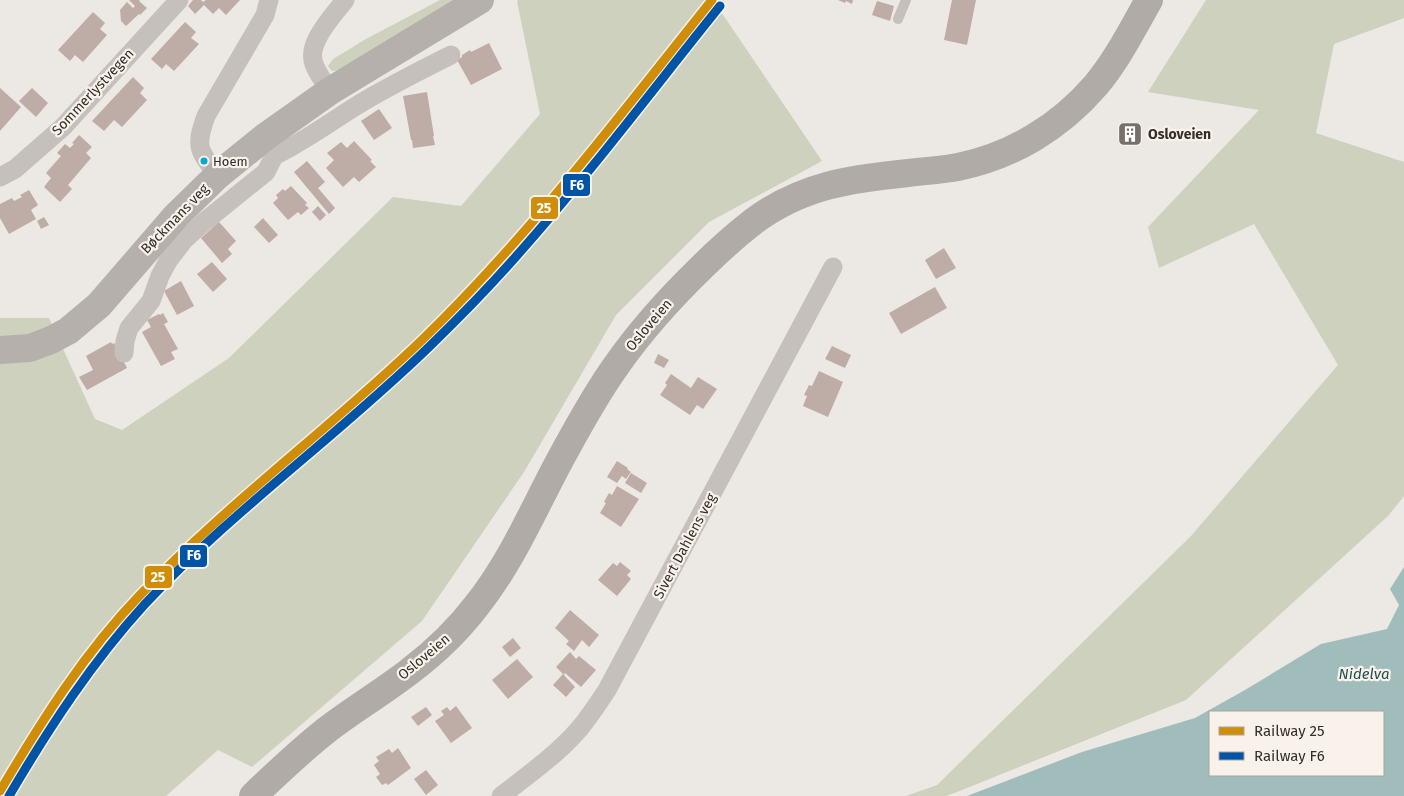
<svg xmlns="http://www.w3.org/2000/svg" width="1404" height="796" font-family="'Fira Sans',sans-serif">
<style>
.green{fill:#cdd1be}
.water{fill:#a0bcbb;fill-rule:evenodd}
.building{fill:#beada6}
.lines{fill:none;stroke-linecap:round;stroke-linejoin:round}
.service{stroke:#c5c0bc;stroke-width:10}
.minor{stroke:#c5c0bc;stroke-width:19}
.secondary{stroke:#b6b0ac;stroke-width:28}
.trunk{stroke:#b0aba6;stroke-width:28}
.rail-1-casing{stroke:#f8f2eb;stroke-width:12}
.rail-2-casing{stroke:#f8f2eb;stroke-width:12}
.rail-1{stroke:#d08e08;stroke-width:9}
.rail-2{stroke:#0054a6;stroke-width:9}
.bus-dot{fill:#00a9ce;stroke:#f8f2eb;stroke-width:2}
.labels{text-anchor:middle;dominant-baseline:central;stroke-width:4.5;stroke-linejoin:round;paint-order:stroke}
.bus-label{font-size:13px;fill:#362e2a;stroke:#f8f2eb;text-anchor:start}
.street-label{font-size:14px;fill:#362e2a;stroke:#f8f2eb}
.poi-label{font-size:14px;font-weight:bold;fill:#362e2a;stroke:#f8f2eb;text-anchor:start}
.water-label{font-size:15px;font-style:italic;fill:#245053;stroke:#f8f2eb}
.line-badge{stroke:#f8f2eb;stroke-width:2}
.badge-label{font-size:14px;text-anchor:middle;font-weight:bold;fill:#fff}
</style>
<rect width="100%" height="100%" fill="#ece8e3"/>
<g class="green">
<polygon points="440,0 459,0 341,70 332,71 328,66 333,59 366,39"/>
<polygon points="519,0 713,0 822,161 709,222 616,315 524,472 422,621 252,767 218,750 166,796 0,796 0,318 49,318 95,419 122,430 229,358 393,197 461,206 540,114 517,1"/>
<polygon points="1206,0 1404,0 1404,18 1334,44 1316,133 1404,162 1404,496 1388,516 1186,700 957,792 946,796 906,796 937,785 1191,536 1338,365 1254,224 1159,268 1148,227 1259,110 1148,92"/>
</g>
<path class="water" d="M1404 567V796H967L1082 752 1195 718 1245 690 1321 644 1387 629 1399 605 1390 589ZM1210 712H1383V775H1210Z"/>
<g class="building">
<polygon points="129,0 140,0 139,1 147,8 140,15 139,14 126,26 121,21 120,10 127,2 133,8 135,6"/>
<polygon points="193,0 201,0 203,2 206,0 240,0 226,15 219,8 213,14 204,5 195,14 188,6"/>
<polygon points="838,0 853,0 852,4 846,1 845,3"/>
<polygon points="952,0 976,0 967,45 944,40"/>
<polygon points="877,1 894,6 890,21 872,15"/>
<polygon points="93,12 105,23 100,29 107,35 83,62 75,55 70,61 58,50"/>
<polygon points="185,22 196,32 191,38 199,44 174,71 166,64 162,69 151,59"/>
<polygon points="489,43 502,69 471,85 457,60 462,57 462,55 470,50 471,52"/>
<polygon points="133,77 144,88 140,93 147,100 122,127 114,120 104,131 92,121"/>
<polygon points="0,88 21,107 0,131"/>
<polygon points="32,88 48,103 36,117 19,101"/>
<polygon points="427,92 434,136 433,136 435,145 413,148 412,140 411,140 403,96"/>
<polygon points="379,109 392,128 374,140 361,121"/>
<polygon points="1123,125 1141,134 1136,144 1118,135"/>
<polygon points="79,135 92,147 86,153 91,158 68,185 72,189 60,202 44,187 51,178 46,173 61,156 57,153 65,144 70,148 74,144 72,143"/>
<polygon points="354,141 372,160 370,161 376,167 359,182 354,177 343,187 326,168 334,160 327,153 341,142 347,148"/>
<polygon points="307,161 325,182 318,188 335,208 329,214 294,172"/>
<polygon points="291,186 307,203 305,205 309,208 301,215 298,212 288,220 273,203 278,198 276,195 283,189 285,191"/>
<polygon points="29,190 38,205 31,210 36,219 9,234 0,218 0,204 12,198 14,201 22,197 20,195"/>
<polygon points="318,206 326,215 320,221 312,212"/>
<polygon points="44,217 49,225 41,229 37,221"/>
<polygon points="263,218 278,235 269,243 254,227"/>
<polygon points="219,222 236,241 228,249 232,254 222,263 201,238"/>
<polygon points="944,248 956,268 936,279 925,260"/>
<polygon points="212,262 227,279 213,292 197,274"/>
<polygon points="181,281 194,306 177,315 164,291"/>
<polygon points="935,287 947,308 901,334 889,313"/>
<polygon points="163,313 168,322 164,324 178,349 171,352 175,359 161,366 142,332 151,327 147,320 159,314 160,315"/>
<polygon points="111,342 112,344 114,343 127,368 87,390 79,377 93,370 86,356"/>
<polygon points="832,346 851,355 845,368 825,359"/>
<polygon points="658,354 669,360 664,368 654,363"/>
<polygon points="819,371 843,382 828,417 803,406 807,396 804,395 809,385 812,386"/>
<polygon points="671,374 691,388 698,377 717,389 703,409 697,405 690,415 660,395 667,385 665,383"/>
<polygon points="617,461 628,468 627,469 631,472 626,479 622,476 617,483 607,477"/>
<polygon points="631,473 647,483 641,493 625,483"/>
<polygon points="617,486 639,499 621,527 600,513 606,503 604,502 609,493 612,495"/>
<polygon points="620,562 631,571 627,575 631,579 617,596 598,580 613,563 617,566"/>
<polygon points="570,610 599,635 589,647 582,640 574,651 566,644 569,641 555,628"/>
<polygon points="513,638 521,648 510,657 502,647"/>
<polygon points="570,652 576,659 579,656 596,670 581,687 565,673 564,675 556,667"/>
<polygon points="517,659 533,677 508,699 492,680"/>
<polygon points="563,674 575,687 566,697 553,685"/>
<polygon points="456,706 472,728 451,743 435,721 444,715 441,711 447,707 450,711"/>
<polygon points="426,707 432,715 418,726 411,717"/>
<polygon points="398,748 411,768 388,785 386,783 382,785 376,777 380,774 374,765 379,761 376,757 389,749 392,753"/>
<polygon points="426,770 438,785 426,795 414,779"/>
</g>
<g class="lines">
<polyline class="service" points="898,19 906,0"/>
<g class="minor">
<path d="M330 91C324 82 317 73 314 64 306 43 333 16 345 0"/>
<path d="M274 156C303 142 329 123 356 106 387 87 419 71 451 55"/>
<path d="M218 175C198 151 195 146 206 116L265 15 269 0"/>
<polyline points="0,177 15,169 63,127 179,0"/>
<polyline points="124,353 125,341 129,328 151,301 160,276 168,261 184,240 204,222 266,172 274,156 272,148 265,137"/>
<path d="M501 796C528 775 558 754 580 728 590 716 599 702 607 690L833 267"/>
</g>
<polyline class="secondary" points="0,350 30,348 51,340 68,331 99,305 176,216 218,175 265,137 330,91 480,0"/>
<path class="trunk" d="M253 796C277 773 301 750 328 729 354 709 383 692 410 671 435 652 458 630 477 605 512 561 534 508 561 458 578 427 595 395 616 366 641 330 671 297 702 267 719 250 736 235 754 221 803 185 850 179 908 173 924 171 942 170 958 167 1012 156 1060 127 1096 85 1117 60 1133 28 1149 0"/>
<defs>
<path id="rail-1" d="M0 791C41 722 84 653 140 595 228 503 332 427 423 339 530 235 619 116 712 0"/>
<path id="rail-2" d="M9 796C49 728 92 662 145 604 233 510 339 435 431 345 462 315 492 284 520 252 590 173 654 88 720 6"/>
</defs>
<use href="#rail-1" class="rail-1-casing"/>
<use href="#rail-2" class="rail-2-casing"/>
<use href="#rail-1" class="rail-1"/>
<use href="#rail-2" class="rail-2"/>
</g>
<defs>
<symbol id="building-square" viewBox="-11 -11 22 22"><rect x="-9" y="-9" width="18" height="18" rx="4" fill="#766f6b" stroke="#f8f2eb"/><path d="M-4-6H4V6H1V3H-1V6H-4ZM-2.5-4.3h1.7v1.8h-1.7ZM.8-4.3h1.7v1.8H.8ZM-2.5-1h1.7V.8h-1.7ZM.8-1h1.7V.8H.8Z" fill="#fff"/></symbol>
</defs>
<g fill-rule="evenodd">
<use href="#building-square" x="1116" y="120" width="28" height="28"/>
</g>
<circle class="bus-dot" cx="204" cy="161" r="4.5"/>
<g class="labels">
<g class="bus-label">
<text x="213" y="161">Hoem</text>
</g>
<g class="street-label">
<text transform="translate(93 92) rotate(-47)">Sommerlystvegen</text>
<text transform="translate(175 219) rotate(-46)">Bøckmans veg</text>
<text transform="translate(649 325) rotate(-50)">Osloveien</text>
<text transform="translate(685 546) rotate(-62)">Sivert Dahlens veg</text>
<text transform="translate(424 657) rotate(-40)">Osloveien</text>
</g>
<g class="poi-label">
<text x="1148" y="134">Osloveien</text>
</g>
<g class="water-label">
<text x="1364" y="674">Nidelva</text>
</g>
</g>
<g class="line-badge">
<rect x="562" y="173" width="29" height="24" rx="5" fill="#0054a6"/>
<rect x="530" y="196" width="29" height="24" rx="5" fill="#d08e08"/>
<rect x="179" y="544" width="29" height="24" rx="5" fill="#0054a6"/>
<rect x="144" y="565" width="29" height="24" rx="5" fill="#d08e08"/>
</g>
<g class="badge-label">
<text x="577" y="190">F6</text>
<text x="544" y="213">25</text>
<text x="194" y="560">F6</text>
<text x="158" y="582">25</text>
</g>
<rect x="1209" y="711" width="175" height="65" fill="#f8f2eb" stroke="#aaa49e"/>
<rect x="1219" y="727" width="25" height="8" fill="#d08e08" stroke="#aaa49e"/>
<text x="1254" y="736" font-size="15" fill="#362e2a">Railway 25</text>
<rect x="1219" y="752" width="25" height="8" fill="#0054a6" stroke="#aaa49e"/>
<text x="1254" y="761" font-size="15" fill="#362e2a">Railway F6</text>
</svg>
